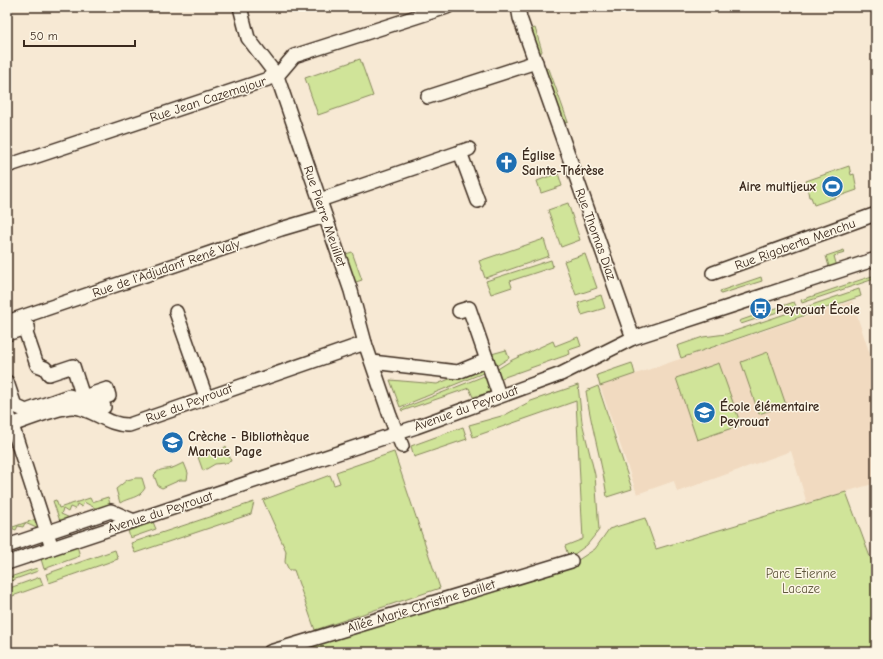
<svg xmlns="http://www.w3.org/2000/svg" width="883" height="659" font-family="'Comic Neue',sans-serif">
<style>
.built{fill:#f1dac0}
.green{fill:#d0e499;stroke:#86875c}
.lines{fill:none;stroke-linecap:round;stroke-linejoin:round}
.street-casing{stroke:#3b2a1e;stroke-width:16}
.street{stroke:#fcf5e5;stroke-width:13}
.labels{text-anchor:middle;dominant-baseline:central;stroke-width:3;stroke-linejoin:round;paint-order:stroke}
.street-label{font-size:13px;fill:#3b2a1e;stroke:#fcf5e5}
.poi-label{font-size:13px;font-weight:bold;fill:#3b2a1e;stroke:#fcf5e5;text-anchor:start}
.park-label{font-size:13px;fill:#60583d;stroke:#fcf5e5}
</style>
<rect width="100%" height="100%" fill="#f7e9d4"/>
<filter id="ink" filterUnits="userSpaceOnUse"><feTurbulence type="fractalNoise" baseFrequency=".025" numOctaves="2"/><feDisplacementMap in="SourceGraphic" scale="8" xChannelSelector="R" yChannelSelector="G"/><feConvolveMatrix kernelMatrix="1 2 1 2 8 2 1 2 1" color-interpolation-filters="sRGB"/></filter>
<g filter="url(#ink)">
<polygon class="built" points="852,301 876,372 876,483 807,503 791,451 677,492 674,481 637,494 600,386"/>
<g class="green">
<polygon points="535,28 542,51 538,58 529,30"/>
<polygon points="360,59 373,96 318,115 305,78"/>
<polygon points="542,67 549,69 568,122 562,124"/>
<polygon points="849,166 851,175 854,174 857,190 814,205 811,197 809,197 806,181"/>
<polygon points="558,173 562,186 541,193 537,181"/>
<polygon points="568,203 580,240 561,247 548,210"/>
<polygon points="544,239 549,256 485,278 479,261"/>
<polygon points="844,250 845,253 834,256 837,267 830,270 826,256"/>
<polygon points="352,252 362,280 350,284 340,256"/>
<polygon points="585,254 597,288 576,295 564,261"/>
<polygon points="551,260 553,267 510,281 512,287 491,294 486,281"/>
<polygon points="872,276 874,279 802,303 801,300"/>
<polygon points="761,277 762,281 721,294 720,291"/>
<polygon points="859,289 861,296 681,358 677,346 703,337 726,334"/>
<polygon points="601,295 605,308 582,315 578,303"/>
<polygon points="794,302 796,306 741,324 739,321"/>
<polygon points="578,337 581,346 569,350 570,354 499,379 496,370 512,360 553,341 555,346"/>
<polygon points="506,350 509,358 493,368 488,355"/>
<polygon points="768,352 786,405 759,414 741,362"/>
<polygon points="632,363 635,374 600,386 597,375"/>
<polygon points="719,363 741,425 697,440 676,378"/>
<polygon points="485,365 488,371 400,407 390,380 437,384"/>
<polygon points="489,374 495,391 473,397 469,388 402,411 401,409"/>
<polygon points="578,385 582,422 595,475 599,530 587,545 569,558 565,546 583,539 576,401 473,437 469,425 505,415 531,401"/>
<path d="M598 386 632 489 607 497C602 461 591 427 586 391Z"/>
<polygon points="463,427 467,439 414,457 411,446"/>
<polygon points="226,446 231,461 226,463 215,464 203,471 198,457 219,452"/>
<polygon points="394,452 440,588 315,630 294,570 289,570 285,562 286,551 263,500 330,475 334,485 340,483 336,472"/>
<path d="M184 463 188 473 187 480H180L162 488 158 486 154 475C160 468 164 470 172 468 176 467 180 464 184 463Z"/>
<path d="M135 478H142L145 488C139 499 129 497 120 503L116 489 127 480Z"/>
<polygon points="846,492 876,573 876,652 288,652 572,564 595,549 609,529 645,518 656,549"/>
<polygon points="108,497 111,507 105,506 97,509 84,502 82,507 77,504 75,509 70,507 68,512 63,509 61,514 70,518 61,524 53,501 56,500 59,508 90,498 92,502"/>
<polygon points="254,502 251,514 135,553 131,543"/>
<polygon points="36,519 39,529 25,523 23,527 18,526 16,530 11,528 9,532 7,532 7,529"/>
<polygon points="153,522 156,529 130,538 128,530"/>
<polygon points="77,546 80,556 44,569 41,559"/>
<polygon points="115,550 118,559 49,583 46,574"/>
<polygon points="37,568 38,571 7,582 7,578"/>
<polygon points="40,577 43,585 7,598 7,589"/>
</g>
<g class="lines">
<defs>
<g id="street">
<polyline points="240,7 248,38 277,76 351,291 365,343 390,416 402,446"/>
<polyline points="518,7 520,18 633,338"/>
<polyline points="428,97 536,62"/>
<polyline points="460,152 478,201"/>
<polyline points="7,166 277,76 294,56 447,7"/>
<polyline points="320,200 469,149"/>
<polyline points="713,273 876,214"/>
<polyline points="459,311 469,308 499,395"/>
<polyline points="176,312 206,397"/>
<polyline points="7,322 281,229 325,216"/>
<polyline points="7,334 28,327"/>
<polyline points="372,362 458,372 487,360"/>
<polyline points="7,382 15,406 26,411 69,396 104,407 101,399 109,396 107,389 83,397 73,366 49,374 45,368 37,365 26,333 28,327"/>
<polyline points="7,410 52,548"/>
<path d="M12 425C26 420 61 406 74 407 94 409 108 426 129 425L365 343"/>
<polyline points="7,546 111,511 134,521"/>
<polyline points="7,563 416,427 561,374 633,338 876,259"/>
<polyline points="270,652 571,561"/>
</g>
</defs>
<use href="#street" class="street-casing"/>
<use href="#street" class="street"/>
</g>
</g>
<defs>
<symbol id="church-disc" viewBox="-11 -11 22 22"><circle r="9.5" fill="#1f6fb2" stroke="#fcf5e5"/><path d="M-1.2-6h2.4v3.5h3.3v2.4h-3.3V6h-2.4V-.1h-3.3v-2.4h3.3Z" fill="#fff"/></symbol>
<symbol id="stadium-disc" viewBox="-11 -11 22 22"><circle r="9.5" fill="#1f6fb2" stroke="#fcf5e5"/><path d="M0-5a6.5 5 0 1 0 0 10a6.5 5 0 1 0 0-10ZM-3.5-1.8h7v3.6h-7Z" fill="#fff"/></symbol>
<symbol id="bus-disc" viewBox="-11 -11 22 22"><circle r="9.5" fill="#1f6fb2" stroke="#fcf5e5"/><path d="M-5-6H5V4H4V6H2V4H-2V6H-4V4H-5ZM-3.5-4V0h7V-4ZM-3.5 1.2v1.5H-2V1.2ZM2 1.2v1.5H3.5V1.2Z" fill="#fff"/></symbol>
<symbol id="school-disc" viewBox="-11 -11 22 22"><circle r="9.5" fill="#1f6fb2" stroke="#fcf5e5"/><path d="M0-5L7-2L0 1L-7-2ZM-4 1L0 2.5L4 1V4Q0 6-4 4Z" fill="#fff"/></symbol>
</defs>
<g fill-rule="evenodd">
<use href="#church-disc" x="494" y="150" width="25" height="25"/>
<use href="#stadium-disc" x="820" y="174" width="25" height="25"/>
<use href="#bus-disc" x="748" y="296" width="25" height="25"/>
<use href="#school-disc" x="692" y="400" width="25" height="25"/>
<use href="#school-disc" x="160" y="430" width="25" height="25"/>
</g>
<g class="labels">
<g class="street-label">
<text transform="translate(208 99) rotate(-18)">Rue Jean Cazemajour</text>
<text transform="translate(325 216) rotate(71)">Rue Pierre Meuillet</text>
<text transform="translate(596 234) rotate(70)">Rue Thomas Diaz</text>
<text transform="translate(795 244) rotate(-20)">Rue Rigoberta Menchu</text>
<text transform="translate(166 268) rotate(-19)">Rue de l'Adjudant René Valy</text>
<text transform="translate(189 403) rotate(-20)">Rue du Peyrouat</text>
<text transform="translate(466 408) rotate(-20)">Avenue du Peyrouat</text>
<text transform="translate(160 512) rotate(-18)">Avenue du Peyrouat</text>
<text transform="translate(421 606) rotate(-17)">Allée Marie Christine Baillet</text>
</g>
<g class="poi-label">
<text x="522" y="155">Église<tspan x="522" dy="15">Sainte-Thérèse</tspan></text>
<text x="816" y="186" text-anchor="end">Aire multijeux</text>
<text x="776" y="309">Peyrouat École</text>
<text x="720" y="406">École élémentaire<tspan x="720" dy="15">Peyrouat</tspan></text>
<text x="188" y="436">Crèche - Bibliothèque<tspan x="188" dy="15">Marque Page</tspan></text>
</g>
<g class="park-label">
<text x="801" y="573">Parc Etienne<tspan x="801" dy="15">Lacaze</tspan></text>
</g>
</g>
<rect width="883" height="659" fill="none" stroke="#fcf5e5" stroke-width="24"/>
<rect x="12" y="12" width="859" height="635" fill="none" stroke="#3b2a1e" stroke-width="1.5" filter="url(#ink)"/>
<path d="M24 40v6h111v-6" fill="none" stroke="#3b2a1e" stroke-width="2"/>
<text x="30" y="40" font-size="12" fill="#3b2a1e" stroke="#fcf5e5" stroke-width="3" paint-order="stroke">50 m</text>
</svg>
